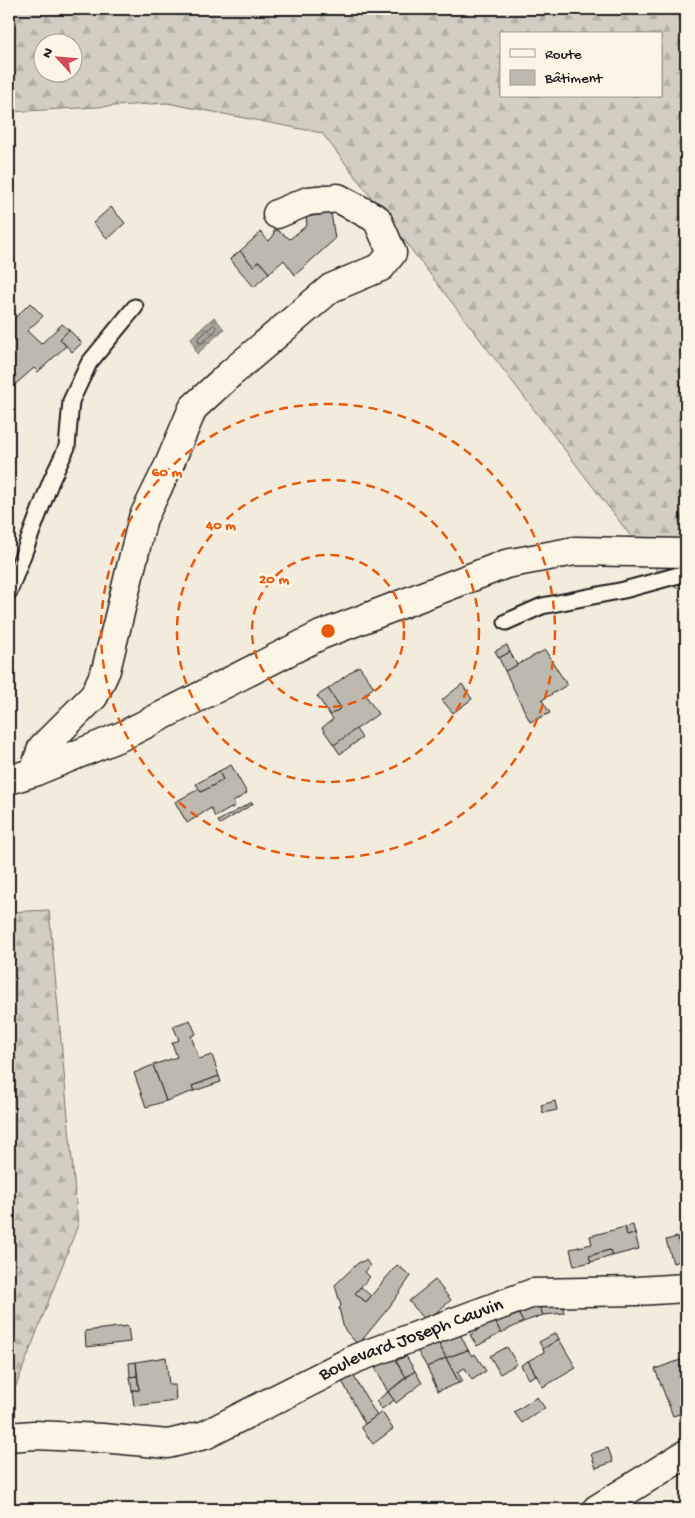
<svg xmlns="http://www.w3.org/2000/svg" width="695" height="1518" font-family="'Gochi Hand',sans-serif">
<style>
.forest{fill:url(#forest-firs);stroke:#78756e;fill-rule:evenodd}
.water{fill:url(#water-waves);stroke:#716e68}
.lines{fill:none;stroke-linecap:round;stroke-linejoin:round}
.shore{stroke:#55534f;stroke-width:1}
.building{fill:#beb9ae;stroke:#1c1c1c}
.service-casing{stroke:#1c1c1c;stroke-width:19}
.minor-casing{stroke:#1c1c1c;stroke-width:31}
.service{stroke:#fcf5e5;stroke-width:15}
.minor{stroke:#fcf5e5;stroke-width:28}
.ring{fill:none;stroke:#e8590c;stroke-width:2.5;stroke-dasharray:9 6}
.labels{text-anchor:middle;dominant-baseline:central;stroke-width:5;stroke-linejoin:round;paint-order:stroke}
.street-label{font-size:19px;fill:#1c1c1c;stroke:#fcf5e5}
.centre{fill:#e8590c;stroke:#fcf5e5;stroke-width:2.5}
.ring-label{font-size:15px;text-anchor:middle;font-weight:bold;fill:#e8590c;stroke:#fcf5e5;stroke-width:5;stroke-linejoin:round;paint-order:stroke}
</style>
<defs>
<pattern id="forest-firs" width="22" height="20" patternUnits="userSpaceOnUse" patternTransform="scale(1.25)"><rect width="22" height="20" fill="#d3cec1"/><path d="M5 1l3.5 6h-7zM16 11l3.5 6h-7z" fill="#b5b0a5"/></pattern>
<pattern id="water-waves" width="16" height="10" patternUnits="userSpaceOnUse" patternTransform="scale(1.25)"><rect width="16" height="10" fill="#aaa59b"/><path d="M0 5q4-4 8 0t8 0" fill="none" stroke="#8a867e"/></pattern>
</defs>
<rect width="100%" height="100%" fill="#f3ecdd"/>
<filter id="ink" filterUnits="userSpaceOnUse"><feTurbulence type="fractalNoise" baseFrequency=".02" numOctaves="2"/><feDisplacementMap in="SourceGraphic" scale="10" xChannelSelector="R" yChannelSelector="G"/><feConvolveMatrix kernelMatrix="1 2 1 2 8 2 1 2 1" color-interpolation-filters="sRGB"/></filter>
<g filter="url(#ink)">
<g class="forest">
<path d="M9 9H686V589L669 586 322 133 167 103 9 112ZM501 34H661V96H501ZM42 42H72V72H42Z"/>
<polygon points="49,910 78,1225 16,1386 9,1389 9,912"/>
</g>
<polygon class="water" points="214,317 224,329 197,354 191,338"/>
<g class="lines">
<polygon class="shore" points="214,325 216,327 216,330 202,343 199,343 198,339"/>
</g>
<g class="building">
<polygon points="111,207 125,223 108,239 93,223"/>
<polygon points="331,213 335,239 295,275 284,260 269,273 259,261 253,266 240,251 261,232 268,241 273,237 274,231 277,230 290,239 307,225 306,217"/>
<polygon points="240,251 253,266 259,261 269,273 254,287 230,259"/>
<polygon points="30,303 43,316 27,331 41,344 62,324 69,330 60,339 66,346 38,372 34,368 10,389 9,388 9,363 12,360 9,356 9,324"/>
<polygon points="69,330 82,343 72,352 60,339"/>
<polygon points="507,645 510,652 499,658 495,651"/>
<polygon points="545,650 567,685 542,700 550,713 530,722 505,671"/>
<polygon points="510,652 517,665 505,671 499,658"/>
<polygon points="359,666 374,687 365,694 378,714 334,745 322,728 333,719 330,715 341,708 328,689"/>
<polygon points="462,684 472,699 453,713 442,700"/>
<polygon points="328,689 341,708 330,715 317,696"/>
<polygon points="356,729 362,738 340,754 334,745"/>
<polygon points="231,765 247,793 233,802 235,806 215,817 211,808 187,823 175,802 199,789 201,792 223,780 219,771"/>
<polygon points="219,771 223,780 201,792 196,784"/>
<polygon points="252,802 253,804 220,824 218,821"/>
<polygon points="190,1020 196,1034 191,1036 199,1059 212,1055 219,1076 192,1086 194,1091 166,1101 153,1065 177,1057 172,1043 179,1040 173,1026"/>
<polygon points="153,1065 166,1101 146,1107 134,1073"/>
<polygon points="219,1076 221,1082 194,1091 192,1086"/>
<polygon points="555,1101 557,1110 543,1113 541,1105"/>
<polygon points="633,1225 635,1233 627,1235 625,1227"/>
<polygon points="625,1227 627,1235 635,1233 639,1249 612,1256 610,1250 589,1256 591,1262 574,1266 570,1249 592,1244 590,1236"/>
<polygon points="677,1237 684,1260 673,1263 666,1240"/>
<polygon points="610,1250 612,1256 591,1262 589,1256"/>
<polygon points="366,1260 370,1266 365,1272 370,1277 355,1293 366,1302 397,1265 411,1276 390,1306 358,1345 344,1329 339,1308 341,1306 335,1285 358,1263"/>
<polygon points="435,1280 451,1300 426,1321 409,1301"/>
<polygon points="361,1287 371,1296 366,1302 355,1293"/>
<polygon points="562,1299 564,1313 543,1315 536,1300"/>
<polygon points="536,1300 543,1315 523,1322 514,1306"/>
<polygon points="514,1306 523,1322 501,1333 492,1316"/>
<polygon points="492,1316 501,1333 477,1346 470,1335 477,1331 472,1324"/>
<polygon points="128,1326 130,1342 86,1347 85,1331"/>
<polygon points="456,1326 468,1350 446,1358 435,1336"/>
<polygon points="556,1333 559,1339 543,1349 539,1342"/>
<polygon points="435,1336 446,1358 427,1367 413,1344"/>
<polygon points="559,1339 576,1368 543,1387 528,1361 544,1352 543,1349"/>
<polygon points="507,1347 517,1364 500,1374 490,1356"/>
<polygon points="468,1350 472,1356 475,1354 486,1371 472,1380 465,1368 457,1372 463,1381 459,1383 446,1358"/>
<polygon points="392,1352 406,1377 388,1392 372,1362"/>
<polygon points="406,1356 415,1371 406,1377 396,1361"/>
<polygon points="166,1357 169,1385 175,1385 176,1401 134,1406 132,1390 139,1390 136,1362"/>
<polygon points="446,1358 459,1383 438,1391 427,1367"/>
<polygon points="686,1358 686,1412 673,1416 655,1369"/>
<polygon points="528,1361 536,1375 528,1379 521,1365"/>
<polygon points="136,1362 137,1376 130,1377 129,1363"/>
<polygon points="415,1371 422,1383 396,1403 388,1392"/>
<polygon points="353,1375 377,1416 365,1424 342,1381"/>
<polygon points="137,1376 139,1390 132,1390 130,1377"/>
<polygon points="388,1392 394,1400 382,1409 376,1401"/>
<polygon points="537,1397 545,1408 522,1423 514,1412"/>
<polygon points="382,1412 393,1429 373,1444 361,1427"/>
<polygon points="608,1448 613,1462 596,1468 591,1454"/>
</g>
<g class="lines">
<defs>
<g id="service">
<polyline points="9,592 51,481 67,447 71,401 89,363 135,307"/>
<polyline points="506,622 542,606 624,590 686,573"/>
</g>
<g id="minor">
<polyline points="34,772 42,748 94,696 106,670 143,518 169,465 193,408 230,374 331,288 381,267 392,253 377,219 338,198 308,201 277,214"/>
<polyline points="9,780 34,772 122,736 321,635 506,564 575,551 686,553"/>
<path id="s1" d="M9 1437 34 1435 102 1438 168 1444 205 1435 357 1358 533 1293 637 1291 686 1288"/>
<polyline points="597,1509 686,1454"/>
</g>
</defs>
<use href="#service" class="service-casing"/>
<use href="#minor" class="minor-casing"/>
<use href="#service" class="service"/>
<use href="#minor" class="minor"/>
</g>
</g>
<g class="ring">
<circle cx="328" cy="631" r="76"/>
<circle cx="328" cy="631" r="151"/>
<circle cx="328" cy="631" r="227"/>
</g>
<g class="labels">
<g class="street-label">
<text stroke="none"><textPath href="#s1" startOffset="425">Boulevard Joseph Cauvin</textPath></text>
</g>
</g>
<circle cx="328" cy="631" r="8" class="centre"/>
<g class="ring-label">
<text x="167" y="476">60 m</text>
<text x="221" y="529">40 m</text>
<text x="274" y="583">20 m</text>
</g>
<rect width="695" height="1518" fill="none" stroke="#fcf5e5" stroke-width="30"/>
<rect x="15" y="15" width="665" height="1488" fill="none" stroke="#1c1c1c" stroke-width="2" filter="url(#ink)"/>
<rect x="500" y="32" width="162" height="65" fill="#fcf5e5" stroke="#a29e95"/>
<rect x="510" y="49" width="25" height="8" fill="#fcf5e5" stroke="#a29e95"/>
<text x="545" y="58" font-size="15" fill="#1c1c1c">Route</text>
<rect x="510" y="70" width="25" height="15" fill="#beb9ae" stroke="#a29e95"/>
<text x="545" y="82" font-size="15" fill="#1c1c1c">Bâtiment</text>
<g transform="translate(58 58) rotate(296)"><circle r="24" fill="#fcf5e5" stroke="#a29e95"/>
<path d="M0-4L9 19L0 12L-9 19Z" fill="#d1495b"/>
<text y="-8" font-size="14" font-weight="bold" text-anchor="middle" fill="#1c1c1c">N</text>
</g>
</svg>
